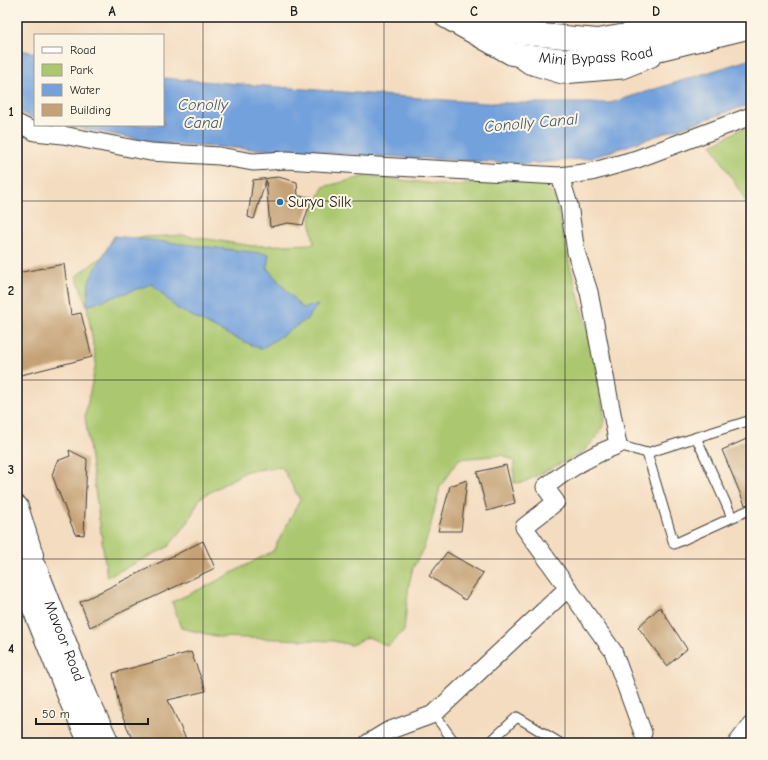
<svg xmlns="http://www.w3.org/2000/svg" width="768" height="760" font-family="'Comic Neue',sans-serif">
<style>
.green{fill:#abc86f;stroke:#647246}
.water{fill:#73a1dc;stroke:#485e7c}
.building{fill:#c5a276}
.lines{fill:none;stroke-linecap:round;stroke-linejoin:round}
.lane-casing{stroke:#3c3935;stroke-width:11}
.street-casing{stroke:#3c3935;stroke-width:19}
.primary-casing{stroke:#3c3935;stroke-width:24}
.lane{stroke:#fff;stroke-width:9}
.street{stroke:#fff;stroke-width:17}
.primary{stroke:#fff;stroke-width:22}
.grid{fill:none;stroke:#1c1c1c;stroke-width:1;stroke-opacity:0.55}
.poi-dot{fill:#1f6fb2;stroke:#fcf5e5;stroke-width:1.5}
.labels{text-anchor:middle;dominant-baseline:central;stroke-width:4;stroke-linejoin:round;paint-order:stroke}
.street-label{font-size:15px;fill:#1c1c1c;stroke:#fcf5e5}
.poi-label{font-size:15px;fill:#1c1c1c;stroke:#fcf5e5;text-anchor:start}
.water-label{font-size:16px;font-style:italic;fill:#435872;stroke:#fcf5e5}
.neatline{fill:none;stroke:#1c1c1c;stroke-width:1.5}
.grid-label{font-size:13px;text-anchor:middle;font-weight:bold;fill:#1c1c1c}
</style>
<rect width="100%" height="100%" fill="#fcf5e5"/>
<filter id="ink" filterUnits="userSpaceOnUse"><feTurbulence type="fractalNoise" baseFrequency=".025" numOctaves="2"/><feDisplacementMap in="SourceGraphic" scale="8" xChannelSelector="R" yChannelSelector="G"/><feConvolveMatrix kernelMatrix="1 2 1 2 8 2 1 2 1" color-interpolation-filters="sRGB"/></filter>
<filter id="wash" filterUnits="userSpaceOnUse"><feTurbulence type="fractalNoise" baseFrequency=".012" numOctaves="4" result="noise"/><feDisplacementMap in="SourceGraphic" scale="16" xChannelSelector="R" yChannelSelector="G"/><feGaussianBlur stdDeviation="0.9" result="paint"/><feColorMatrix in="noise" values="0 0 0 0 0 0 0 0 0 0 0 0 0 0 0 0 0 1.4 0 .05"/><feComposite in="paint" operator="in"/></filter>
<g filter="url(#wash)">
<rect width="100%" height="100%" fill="#f4dcc0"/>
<g class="green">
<polygon points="743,128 751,135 751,210 712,145"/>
<polygon points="367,176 452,186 492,180 539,181 555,197 570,266 594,353 605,422 596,438 582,453 524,482 514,483 514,461 503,455 459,459 440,487 429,532 423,549 413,568 409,584 404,631 388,646 368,637 351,645 333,641 219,637 181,628 172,602 209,585 273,551 300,500 282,467 247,471 200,498 188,522 168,547 107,577 85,416 96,363 87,306 76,276 127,238 182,235 252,246 314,244 310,218 323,187"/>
</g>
<g class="water">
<polygon points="17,49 35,53 35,119 17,111"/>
<polygon points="751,59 751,104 591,158 526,164 163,144 64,125 163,125 163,78 484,103 610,103"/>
<polygon points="114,236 269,254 267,268 302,308 318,305 306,320 261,349 229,335 176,308 152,284 87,306 89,281"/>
</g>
<g id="blocks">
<g class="building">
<polygon points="278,177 297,182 298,196 312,197 303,225 288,223 270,227 266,180 254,219 248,217 253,180"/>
<polygon points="64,264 71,315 81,313 92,357 17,376 17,273"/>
<polygon points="751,437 751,503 745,505 722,450"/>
<polygon points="69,450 87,459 84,535 75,534 52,475 57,461 70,456"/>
<polygon points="506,465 515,503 487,511 477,472"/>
<polygon points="467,480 461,531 438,531 450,486"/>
<polygon points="203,541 215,568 90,627 80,602"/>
<polygon points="447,552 483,573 465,600 429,576"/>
<polygon points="660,607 687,649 667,666 638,627"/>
<polygon points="191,652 206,691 168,700 186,739 172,743 134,743 120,711 113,673"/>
</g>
</g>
</g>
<g filter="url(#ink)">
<use href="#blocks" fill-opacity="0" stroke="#3c3935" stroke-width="1"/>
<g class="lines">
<defs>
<g id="lane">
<polyline points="696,437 732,517"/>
<polyline points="618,445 647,453 751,420"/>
<polyline points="647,453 674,544 751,509"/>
<polyline points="434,714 452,739 457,743"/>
<polyline points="489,743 517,717 560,743"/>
</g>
<g id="street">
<polyline points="519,58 529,65 562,75 622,70 652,58"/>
<path d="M17 123 35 132 63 135 150 152 219 156 253 162 287 160 377 166 560 176 569 205 576 252 589 292 618 445C591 455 568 469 545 487L556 502 524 527 613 651 643 733"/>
<polyline points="560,176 591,172 637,159 751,116"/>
<polyline points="368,743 388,731 434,714 568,588"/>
<polyline points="737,743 751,725"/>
</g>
<g id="primary">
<path id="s1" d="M446 17 512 54 566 60 636 55 751 27"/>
<polyline points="479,17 509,32 597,40 696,23 715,17"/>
<polyline points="17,507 32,555"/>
<path id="s2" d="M17 540 37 571 87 698 108 743"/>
<polyline points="17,561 21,577 72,704 90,743"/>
</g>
</defs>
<use href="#lane" class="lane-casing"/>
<use href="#street" class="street-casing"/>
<use href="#primary" class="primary-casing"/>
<use href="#lane" class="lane"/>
<use href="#street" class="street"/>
<use href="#primary" class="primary"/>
</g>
</g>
<path class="grid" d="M203 17V743M384 17V743M565 17V743M17 201H751M17 380H751M17 559H751"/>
<circle class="poi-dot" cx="280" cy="202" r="4"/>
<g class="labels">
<g class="street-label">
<text stroke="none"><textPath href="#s1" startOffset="160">Mini Bypass Road</textPath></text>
<text stroke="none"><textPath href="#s2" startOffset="112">Mavoor Road</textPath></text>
</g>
<g class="poi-label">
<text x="288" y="202">Surya Silk</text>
</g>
<g class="water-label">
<text x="203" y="105">Conolly<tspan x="203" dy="18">Canal</tspan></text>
<text transform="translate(531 123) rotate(-5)">Conolly Canal</text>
</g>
</g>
<rect width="768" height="760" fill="none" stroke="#fcf5e5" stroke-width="44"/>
<rect x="34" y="34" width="130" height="92" fill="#fcf5e5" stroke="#a29e95"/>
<rect x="42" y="47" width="20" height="6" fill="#ffffff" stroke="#a29e95"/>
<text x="70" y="54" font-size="12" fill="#1c1c1c">Road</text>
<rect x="42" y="64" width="20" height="12" fill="#abc86f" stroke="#a29e95"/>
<text x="70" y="74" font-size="12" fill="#1c1c1c">Park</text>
<rect x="42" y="84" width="20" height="12" fill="#73a1dc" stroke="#a29e95"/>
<text x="70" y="94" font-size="12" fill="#1c1c1c">Water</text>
<rect x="42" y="104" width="20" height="12" fill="#c5a276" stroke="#a29e95"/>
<text x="70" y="114" font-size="12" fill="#1c1c1c">Building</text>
<path d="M36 718v6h112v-6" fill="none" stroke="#1c1c1c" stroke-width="2"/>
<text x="42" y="718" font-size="12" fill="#1c1c1c" stroke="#fcf5e5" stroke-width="3" paint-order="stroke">50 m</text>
<rect x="22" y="22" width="724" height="716" class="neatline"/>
<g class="grid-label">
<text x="112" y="16">A</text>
<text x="294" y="16">B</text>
<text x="474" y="16">C</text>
<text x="656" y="16">D</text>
<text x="11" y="116">1</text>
<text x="11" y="295">2</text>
<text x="11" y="474">3</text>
<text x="11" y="653">4</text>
</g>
</svg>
